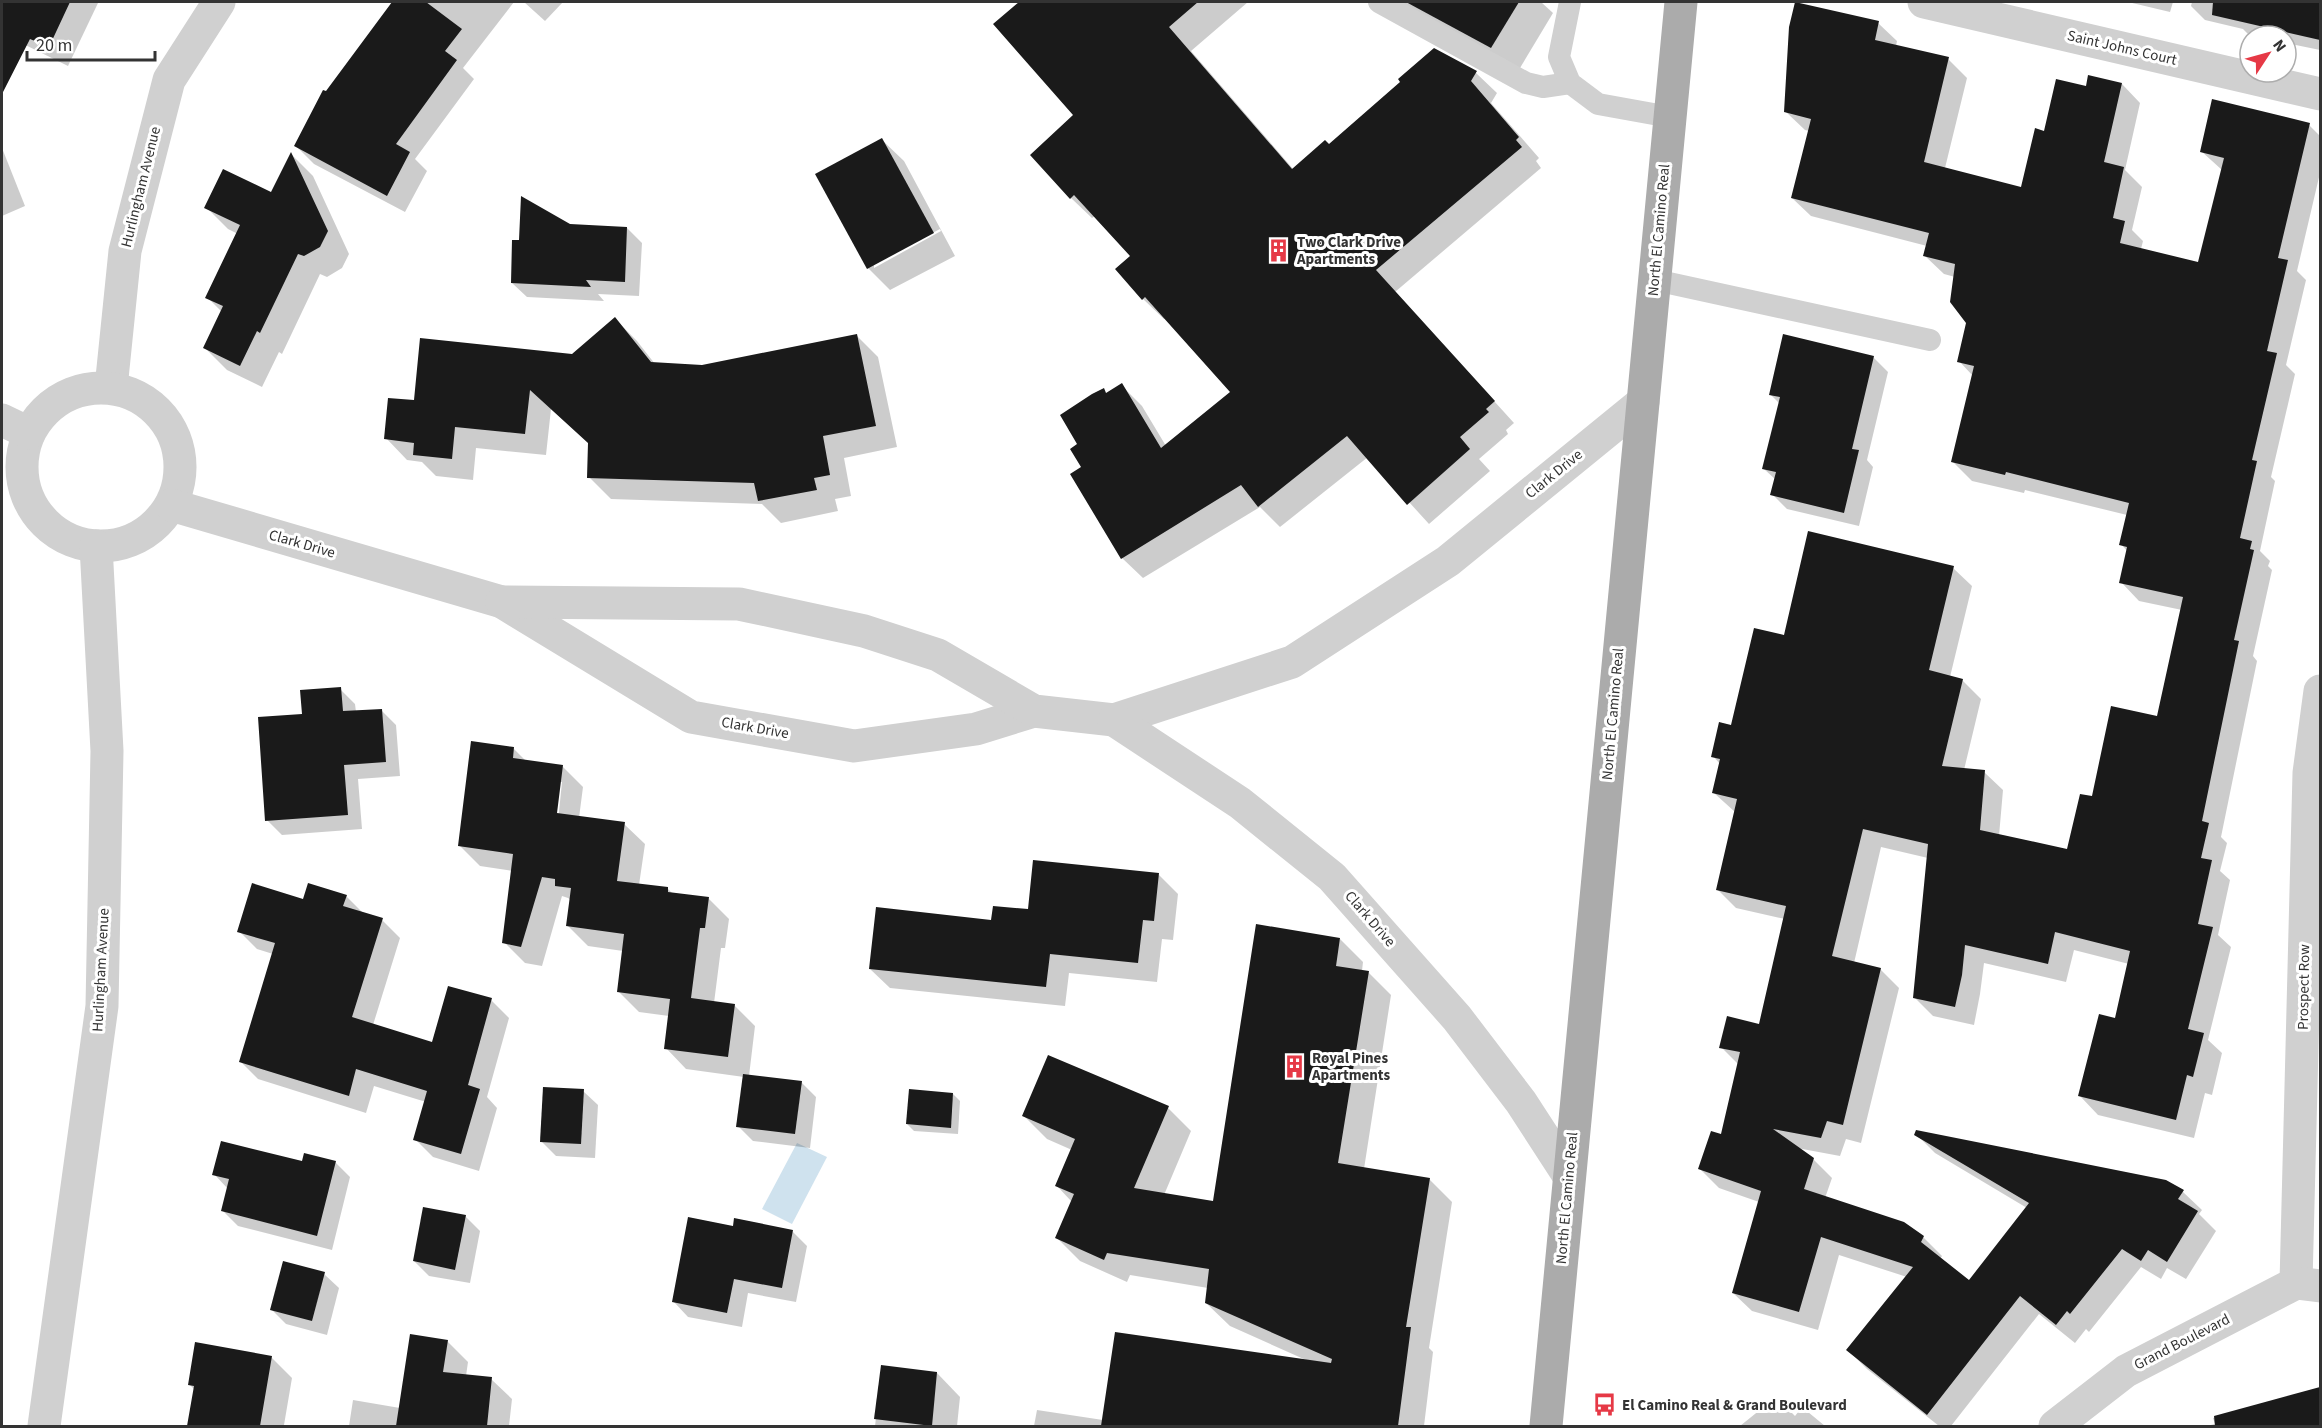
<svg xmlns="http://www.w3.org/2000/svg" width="2322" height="1428" font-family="'Source Sans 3',sans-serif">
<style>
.water{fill:#cfe2ee}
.shadow{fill:#0003;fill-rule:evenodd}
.building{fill:#1a1a1a}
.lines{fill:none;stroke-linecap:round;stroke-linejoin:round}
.lane{stroke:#d0d0d0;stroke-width:22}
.street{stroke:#d0d0d0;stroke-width:33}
.primary{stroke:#ababab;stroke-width:33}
.labels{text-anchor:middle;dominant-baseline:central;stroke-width:6;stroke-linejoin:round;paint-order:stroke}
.street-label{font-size:15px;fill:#333;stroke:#fff}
.poi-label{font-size:15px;font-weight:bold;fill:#333;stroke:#fff;text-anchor:start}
</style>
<rect width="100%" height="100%" fill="#fff"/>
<polygon class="water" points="797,1143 827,1157 792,1224 762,1209"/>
<g class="shadow">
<polygon points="2,2 96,2 98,3 68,66 3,34"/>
<polygon points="394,2 514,2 463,68 474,79 415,159 427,171 405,212 314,164 296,146 326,93"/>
<polygon points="524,2 563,2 545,21"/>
<polygon points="1021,2 1248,2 1191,51 1294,170 1329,146 1402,82 1434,49 1476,73 1497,93 1491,103 1539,158 1536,161 1541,168 1395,292 1514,423 1506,430 1508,434 1479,459 1490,471 1429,524 1368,457 1280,527 1260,507 1143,578 1122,558 1083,468 1080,445 1107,394 1121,385 1142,406 1166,446 1232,392 1165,318 1164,319 1143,299 1132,256 1095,216 1092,218 1071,198 1075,115 995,24"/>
<polygon points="1386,2 1541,2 1553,13 1517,73"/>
<polygon points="2128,2 2173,2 2170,12"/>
<polygon points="2192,2 2320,2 2320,50 2286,43 2286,36 2258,36 2248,34 2243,29 2205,20 2191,6"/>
<polygon points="1878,23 1897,41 1896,46 1948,59 1967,78 1945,168 2022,189 2045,132 2087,88 2122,84 2140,103 2125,170 2142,187 2132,230 2143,241 2141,249 2199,264 2222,170 2201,151 2309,125 2320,136 2320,173 2297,271 2306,280 2286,365 2295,374 2271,477 2275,481 2260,551 2270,561 2268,566 2272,570 2253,656 2257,661 2221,837 2227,843 2220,871 2230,880 2218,935 2231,947 2208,1040 2222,1053 2212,1095 2205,1093 2194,1138 2098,1115 2080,1096 2116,1020 2129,964 2074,950 2066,982 1984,963 1980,994 1974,1025 1933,1016 1915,998 1928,858 1881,847 1854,963 1880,969 1899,988 1861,1143 1846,1139 1840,1156 1797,1148 1813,1159 1832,1178 1825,1198 1923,1237 1942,1256 1940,1259 1969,1282 2027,1208 1935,1153 1916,1134 2166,1181 2183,1192 2202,1210 2199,1214 2216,1231 2186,1279 2167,1268 2161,1279 2141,1267 2089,1332 2086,1329 2075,1343 2039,1314 1951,1426 1939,1426 1867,1369 1848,1350 1907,1277 1839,1255 1818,1330 1752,1311 1733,1293 1759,1202 1719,1188 1700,1169 1722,1136 1739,1065 1721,1047 1760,1026 1785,919 1736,908 1717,889 1735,812 1714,793 1720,764 1713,756 1785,637 1953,568 1972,586 1950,677 1962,680 1981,699 1964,770 1984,772 2003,790 1999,836 2068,851 2093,798 2158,718 2182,610 2139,601 2121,582 2128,552 2121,544 2127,515 2025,490 2024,493 1972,481 1953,462 1973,376 1959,361 1968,323 1955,277 1944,274 1925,256 1927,246 1811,216 1792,198 1809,131 1805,130 1786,112"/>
<path d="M882 140 904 161 955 256 890 290 868 268 817 174ZM940 229 941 231 874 268V264Z"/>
<polygon points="2,148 25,206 2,216"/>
<polygon points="292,155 313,176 349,254 342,268 327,277 320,274 282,354 279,352 262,387 227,370 205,348 222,312 207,297 238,234 228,229 206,207 271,194"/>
<polygon points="570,226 627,228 642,243 639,296 598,294 604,301 527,297 512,283 520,241"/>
<polygon points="615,319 637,341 655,364 702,366 857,336 878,357 897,447 844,458 851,496 835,499 838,511 781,523 762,504 611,499 589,477 590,444 551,409 546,455 476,448 473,480 436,476 422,462 407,460 386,438 415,402 572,355"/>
<polygon points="1873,357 1888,372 1867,460 1873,467 1859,526 1787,509 1772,494 1776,480 1764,469 1780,404 1770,394"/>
<polygon points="340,689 355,704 356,712 381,710 396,725 400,776 358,779 362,829 282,835 267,820 304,715"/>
<path d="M513 748 526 761 562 766 583 787 579 818 624 824 645 844 639 885 668 889 673 894 708 898 729 919 725 948H721L714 1003 734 1005 755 1026 749 1076 801 1082 816 1097 810 1148 753 1141 738 1126 744 1077 686 1069 666 1048 669 1016 639 1012 618 991 623 951 588 946 568 926 571 900 568 898 562 896 542 966 525 963 504 942 513 871 480 866 460 846ZM559 782H562L558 821H555Z"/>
<polygon points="1159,875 1178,894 1173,940 1162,939 1157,982 1069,973 1065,1006 890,988 870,969 993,922"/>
<polygon points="346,896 364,914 382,920 400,938 373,1025 433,1044 491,1000 509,1018 487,1097 497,1108 479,1171 433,1157 415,1139 426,1102 374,1086 366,1113 258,1079 240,1061 273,954 257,949 239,931 304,901"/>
<polygon points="1340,939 1363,962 1362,971 1368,972 1391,995 1364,1169 1429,1179 1452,1202 1429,1348 1433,1352 1424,1426 1034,1426 1037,1410 1103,1420 1306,1360 1230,1326 1206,1303 1208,1288 1130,1275 1127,1282 1080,1261 1057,1238 1072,1202 1057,1186 1072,1150 1047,1139 1024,1116 1168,1108 1191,1131 1164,1195 1214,1202"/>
<polygon points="583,1091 598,1105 595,1158 556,1156 541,1141"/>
<polygon points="953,1094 960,1101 958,1134 914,1131 907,1124"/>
<polygon points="335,1162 350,1177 332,1250 238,1226 223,1211 228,1189 214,1174 303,1163"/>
<polygon points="465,1216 480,1231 470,1283 429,1276 414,1261"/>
<polygon points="734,1228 792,1231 807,1246 796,1302 748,1293 742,1327 688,1317 674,1302"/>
<polygon points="324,1274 339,1288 327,1335 286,1324 272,1310"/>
<polygon points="447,1341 468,1362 466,1376 491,1379 512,1399 509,1426 349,1426 353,1400 400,1408"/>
<polygon points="271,1357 292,1378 284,1425 291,1426 188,1426 195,1390 190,1385"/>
<polygon points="882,1367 937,1373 960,1397 957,1426 875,1426"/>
<polygon points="2320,1392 2320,1426 2206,1426 2215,1424 2213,1418 2303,1393"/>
<polygon points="1776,1397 1795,1416 1802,1407 1825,1426 1740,1426"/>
</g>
<g class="building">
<polygon points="2,2 70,2 49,47 30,39 2,94"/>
<polygon points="392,2 426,2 462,29 445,51 457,60 396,144 410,152 387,196 294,146 323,90 326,91"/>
<polygon points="1019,2 1198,2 1169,27 1292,169 1325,140 1329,144 1400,82 1398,79 1434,48 1477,71 1471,81 1519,137 1516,140 1522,147 1376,270 1495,401 1486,409 1489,412 1460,437 1470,449 1407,505 1347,436 1258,507 1241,485 1121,559 1070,474 1081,467 1070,449 1077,444 1060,415 1092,394 1104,388 1106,393 1122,383 1161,448 1230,392 1145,297 1142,300 1115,269 1130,256 1074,195 1070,199 1030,155 1073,115 993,24"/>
<polygon points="1406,2 1519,2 1491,48"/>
<polygon points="1795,2 1879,21 1875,40 1949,57 1924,162 2021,187 2035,128 2044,131 2056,79 2086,86 2088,75 2122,83 2104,162 2124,167 2113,218 2125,221 2120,243 2198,262 2224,158 2200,152 2212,99 2310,123 2278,258 2288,260 2267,351 2277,353 2252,460 2257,461 2240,538 2252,541 2250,549 2254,550 2234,640 2239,641 2202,821 2209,823 2201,858 2212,860 2198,924 2213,927 2188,1029 2204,1033 2193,1077 2187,1075 2176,1120 2078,1096 2099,1014 2115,1018 2130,951 2055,932 2048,964 1965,945 1962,975 1955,1007 1913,998 1928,844 1863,829 1832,956 1881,968 1843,1125 1827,1121 1821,1138 1773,1129 1814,1158 1804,1189 1904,1222 1924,1236 1921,1242 1969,1280 2029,1203 1914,1135 1916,1130 2166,1180 2184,1190 2178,1199 2198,1211 2167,1262 2148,1250 2141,1261 2122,1249 2070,1314 2067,1311 2056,1325 2020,1296 1927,1415 1846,1350 1913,1267 1821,1237 1799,1312 1732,1293 1761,1191 1698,1169 1711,1131 1721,1134 1740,1052 1719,1048 1727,1016 1759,1024 1786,906 1716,890 1737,799 1712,793 1720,759 1711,757 1719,722 1731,725 1754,628 1784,635 1808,531 1954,566 1929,670 1963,679 1942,766 1985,770 1980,830 2067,849 2080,794 2092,796 2111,706 2157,716 2183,597 2119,583 2127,547 2119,545 2129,503 2006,472 2005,475 1951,462 1974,366 1957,362 1966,323 1950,302 1955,264 1923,256 1929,233 1791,198 1811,119 1784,112 1789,27"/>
<polygon points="2213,2 2320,2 2320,40 2212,15"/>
<polygon points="882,138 934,233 867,269 815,174"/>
<polygon points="291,152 328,231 320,247 304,256 298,254 260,333 257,331 240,366 203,348 223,306 205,298 240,225 204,208 223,169 271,192"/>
<polygon points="521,196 570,224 627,227 625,282 586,280 591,287 511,283 512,240 519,240"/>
<polygon points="615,317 651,362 702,365 857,334 876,426 823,436 830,475 814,478 817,490 758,501 754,483 587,478 588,443 530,390 525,434 455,427 452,459 413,455 414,443 384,439 388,398 414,400 420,338 572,354"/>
<polygon points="1783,334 1874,356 1852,449 1859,450 1844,513 1770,495 1776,472 1762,469 1780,397 1769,395"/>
<polygon points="341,687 343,711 382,709 386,762 344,765 348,815 265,821 258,717 302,714 300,690"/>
<polygon points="471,741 514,747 513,758 563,765 557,813 625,822 617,881 668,887 668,892 709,897 705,928 700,928 691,998 735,1004 728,1057 664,1049 670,999 617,992 624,934 566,926 571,888 555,886 555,879 542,877 521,947 502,943 513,854 458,846"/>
<polygon points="1033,860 1159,873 1154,921 1143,920 1138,963 1050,954 1046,987 869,969 876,907 991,920 993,906 1028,909"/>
<polygon points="252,883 303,899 308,883 347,895 343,906 383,918 352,1017 432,1042 448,986 492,998 468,1085 480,1089 461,1154 413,1140 427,1091 356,1069 349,1096 239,1062 275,943 237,932"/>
<polygon points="1256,924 1340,938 1336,966 1369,971 1338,1163 1430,1178 1406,1327 1411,1327 1398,1426 1101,1426 1115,1332 1331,1363 1332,1359 1205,1303 1209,1269 1107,1253 1104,1260 1055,1238 1074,1194 1055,1186 1075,1139 1022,1116 1048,1055 1169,1106 1134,1188 1213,1201"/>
<polygon points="743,1074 802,1081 795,1134 736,1127"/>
<polygon points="543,1087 584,1089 581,1144 540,1142"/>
<polygon points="909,1089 953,1093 951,1128 906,1124"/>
<polygon points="221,1141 302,1161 304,1153 336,1161 317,1236 221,1211 229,1179 212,1175"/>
<polygon points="423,1207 466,1215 455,1270 413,1261"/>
<polygon points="688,1217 733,1226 734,1218 793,1230 782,1288 734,1279 727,1313 672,1302"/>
<polygon points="283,1261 325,1272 312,1321 270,1310"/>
<polygon points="410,1334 448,1340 443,1372 492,1377 487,1426 396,1426"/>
<polygon points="195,1342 272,1356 260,1426 187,1426 194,1386 188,1385"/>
<polygon points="881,1365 937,1372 932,1426 874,1419"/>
<polygon points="2320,1387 2320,1426 2215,1426 2214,1416"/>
</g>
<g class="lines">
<g class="lane">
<polyline points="1379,2 1526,83 1543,87 1570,83"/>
<polyline points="1570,2 1559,57 1570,83 1598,104 1670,117"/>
<polyline points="1655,280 1930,340"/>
</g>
<g class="street">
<polyline points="1924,2 2320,94"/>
<polyline points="111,388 125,251 169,80 219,2"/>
<circle cx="101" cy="467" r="79"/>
<polyline points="2,420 29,433"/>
<polyline points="171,505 502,602 691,717 854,746 976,729 1034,711"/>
<polyline points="502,602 739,604 864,631 938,655 1034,711 1114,720 1292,662 1448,561 1643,402"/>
<polyline points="1114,720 1240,803 1332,877 1457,1018 1521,1102 1569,1176"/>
<polyline points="2296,1283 2309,773 2320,691"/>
<polyline points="44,1426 102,1006 107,751 96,546"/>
<polyline points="2055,1426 2126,1371 2296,1283 2320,1286"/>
</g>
<polyline class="primary" points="1546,1426 1681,2"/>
</g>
<defs>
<symbol id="building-bare" viewBox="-9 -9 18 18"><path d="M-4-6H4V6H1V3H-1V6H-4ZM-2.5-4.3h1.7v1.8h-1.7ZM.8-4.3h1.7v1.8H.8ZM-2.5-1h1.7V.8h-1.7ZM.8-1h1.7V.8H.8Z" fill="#e63946" stroke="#fff" stroke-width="2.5" paint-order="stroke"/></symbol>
<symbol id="bus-bare" viewBox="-9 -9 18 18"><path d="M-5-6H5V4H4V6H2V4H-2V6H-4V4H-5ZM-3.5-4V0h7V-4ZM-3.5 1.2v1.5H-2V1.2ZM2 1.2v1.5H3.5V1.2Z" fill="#e63946" stroke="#fff" stroke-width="2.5" paint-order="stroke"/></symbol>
</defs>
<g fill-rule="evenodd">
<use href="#building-bare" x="1262" y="234" width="33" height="33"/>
<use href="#building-bare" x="1278" y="1050" width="33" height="33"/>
<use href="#bus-bare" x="1588" y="1388" width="33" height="33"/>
</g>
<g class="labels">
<g class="street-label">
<text transform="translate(2122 48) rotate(13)">Saint Johns Court</text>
<text transform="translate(141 187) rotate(-76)">Hurlingham Avenue</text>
<text transform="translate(1659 230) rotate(-85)">North El Camino Real</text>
<text transform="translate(1554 474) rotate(-39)">Clark Drive</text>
<text transform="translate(302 544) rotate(16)">Clark Drive</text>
<text transform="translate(1613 714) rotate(-85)">North El Camino Real</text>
<text transform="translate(755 728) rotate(10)">Clark Drive</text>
<text transform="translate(1370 919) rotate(49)">Clark Drive</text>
<text transform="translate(101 970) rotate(-87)">Hurlingham Avenue</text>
<text transform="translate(2304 987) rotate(-89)">Prospect Row</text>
<text transform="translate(1567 1198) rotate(-85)">North El Camino Real</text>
<text transform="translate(2182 1342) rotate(-27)">Grand Boulevard</text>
</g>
<g class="poi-label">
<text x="1297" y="242">Two Clark Drive<tspan x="1297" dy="17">Apartments</tspan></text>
<text x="1312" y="1058">Royal Pines<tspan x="1312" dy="17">Apartments</tspan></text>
<text x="1622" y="1405">El Camino Real &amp; Grand Boulevard</text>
</g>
</g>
<rect width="2322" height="1428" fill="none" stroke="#333333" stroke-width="6"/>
<g transform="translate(2268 54) rotate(54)"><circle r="28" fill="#ffffff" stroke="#adadad" stroke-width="1.5"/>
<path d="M0-4.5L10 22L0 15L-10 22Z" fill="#e63946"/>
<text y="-9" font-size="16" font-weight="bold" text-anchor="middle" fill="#333333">N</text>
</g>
<path d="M27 51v9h128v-9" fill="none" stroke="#333333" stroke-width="3"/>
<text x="36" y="51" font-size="18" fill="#333333" stroke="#ffffff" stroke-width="4.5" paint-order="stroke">20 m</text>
</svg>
